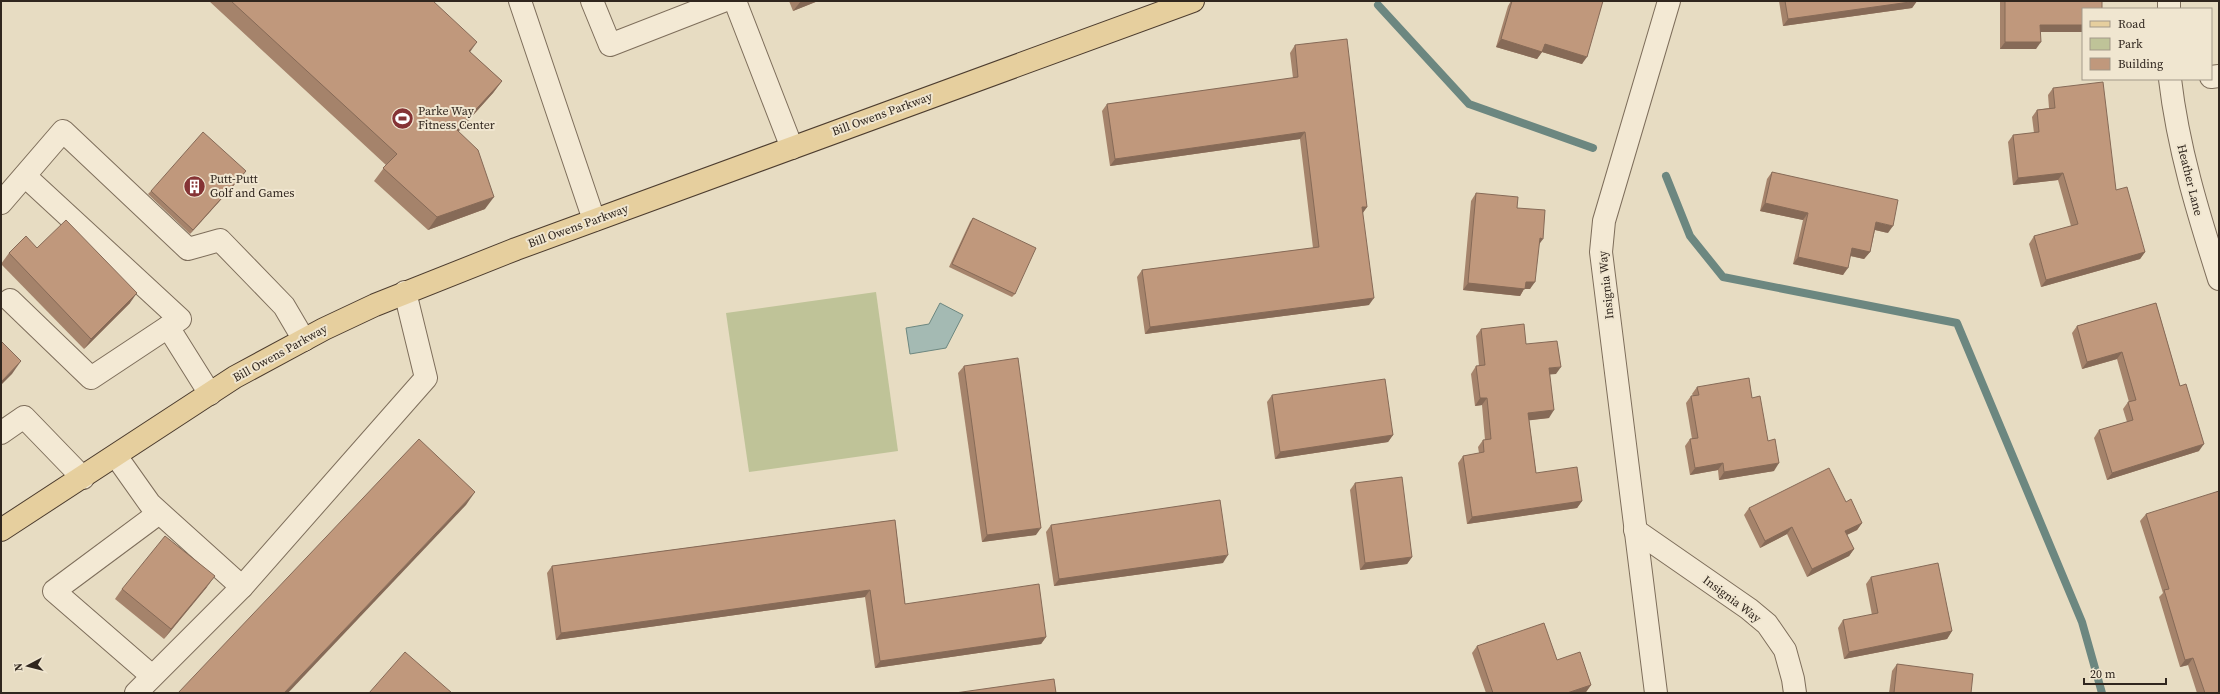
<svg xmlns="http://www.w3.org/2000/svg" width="2220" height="694" font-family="'Source Serif 4',serif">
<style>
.green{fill:#bfc398}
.water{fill:#a4bab3;stroke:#6c8780}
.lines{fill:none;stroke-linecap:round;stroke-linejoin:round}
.stream{stroke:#6c8780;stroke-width:8}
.minor-casing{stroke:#7e6e5b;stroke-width:24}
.major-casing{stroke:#4d3d2f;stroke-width:24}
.minor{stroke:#f3e9d4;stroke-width:22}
.major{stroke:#e6cf9e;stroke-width:22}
.wall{fill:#a5836b}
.shaded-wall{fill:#866a57}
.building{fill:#c0987c;stroke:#866a57}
.labels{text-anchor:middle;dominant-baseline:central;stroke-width:4;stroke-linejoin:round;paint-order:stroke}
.poi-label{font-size:12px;fill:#30261e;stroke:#f0e6d0;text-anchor:start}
.street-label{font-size:12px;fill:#30261e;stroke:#f0e6d0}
</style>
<rect width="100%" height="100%" fill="#e7dcc2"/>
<polygon class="green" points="876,292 898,451 749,472 726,313"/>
<polygon class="water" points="940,303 963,315 946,348 910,354 906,328 929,324"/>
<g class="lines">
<g class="stream">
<polyline points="1378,5 1469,104 1593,148"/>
<polyline points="1666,176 1690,236 1723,277 1957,323 2082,622 2102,693"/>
</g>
<defs>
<g id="minor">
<polyline points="520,1 594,220"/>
<polyline points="592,1 610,45 723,1"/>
<polyline points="735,1 792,148"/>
<polyline points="2169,9 2169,1"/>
<polyline points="2211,77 2219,76"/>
<path d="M2170 79C2178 148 2198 213 2219 279"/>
<polyline points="1,203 63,131 188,249 220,240 284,306 304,340"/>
<polyline points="10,300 91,378 180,319 25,176"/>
<polyline points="168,327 210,394"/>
<polyline points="1,433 24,417 83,478"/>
<polyline points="116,456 150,504 242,587"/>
<polyline points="1635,530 1749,609 1767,624 1785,650 1793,679 1795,693"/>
<polyline points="152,676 54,591 159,513"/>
<polyline points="136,693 242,587 426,378 405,292"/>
<polyline points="1656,693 1601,252 1604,221 1669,1"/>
</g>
<polyline id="major" points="1,530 235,377 324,329 375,305 516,249 1193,1"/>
</defs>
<use href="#minor" class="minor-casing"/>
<use href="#major" class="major-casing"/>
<use href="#minor" class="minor"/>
<use href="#major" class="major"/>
</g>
<g class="wall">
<polygon points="209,1 433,1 470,52 502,81 493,93 458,132 485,209 428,230 374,181 386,165"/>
<polygon points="789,1 818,1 793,11"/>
<polygon points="1511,1 1603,1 1582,64 1542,52 1537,59 1496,47 1508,6"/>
<polygon points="1779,1 1917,1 1912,8 1783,26"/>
<polygon points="2000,1 2102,1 2083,32 2040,32 2036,49 2000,49"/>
<polygon points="1295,45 1367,207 1362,214 1369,305 1145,334 1137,277 1142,270 1313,248 1300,139 1110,166 1102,111 1107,104 1293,78 1290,53"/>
<polygon points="2053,88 2116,190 2145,252 2140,259 2041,287 2029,244 2034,236 2071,226 2058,180 2013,185 2008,142 2013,135 2034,133 2032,117 2037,110 2049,108 2048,95"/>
<polygon points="1772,172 1888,233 1875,230 1870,252 1864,259 1850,256 1843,275 1793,264 1803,220 1760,211 1767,179"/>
<polygon points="243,175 190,234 148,194 151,191"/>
<polygon points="1476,193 1517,208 1539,244 1530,289 1524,289 1520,296 1463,290 1471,201"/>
<polygon points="973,218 1015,294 1012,297 949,267 970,222"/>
<polygon points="37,248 130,303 84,349 1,264 9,253"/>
<polygon points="2156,303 2199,451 2107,480 2094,438 2099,430 2127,422 2123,409 2128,402 2129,402 2117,359 2082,369 2072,333 2077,326"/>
<polygon points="1481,329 1526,344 1556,374 1550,374 1549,418 1529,420 1536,473 1582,501 1577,508 1467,524 1458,463 1463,456 1479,453 1478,447 1483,440 1485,440 1482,405 1475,406 1471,374 1476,366 1479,366 1476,336"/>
<polygon points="964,366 1036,535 982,542 958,373"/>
<polygon points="1697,387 1752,398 1768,441 1774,471 1719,480 1718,470 1690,475 1685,446 1690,439 1692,439 1686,403 1691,396 1693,396 1692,394"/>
<polygon points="1272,395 1393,435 1388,442 1275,459 1267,402"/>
<polygon points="1355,483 1412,557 1407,564 1360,570 1350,490"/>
<polygon points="1846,502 1862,523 1857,530 1847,535 1854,549 1849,556 1807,577 1787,534 1760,548 1744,515 1749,508"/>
<polygon points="2146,514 2219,693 2197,693 2188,665 2180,667 2159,597 2163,593 2140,521"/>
<polygon points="895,520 905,604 1046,637 1041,644 875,668 865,597 556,640 547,573 552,566"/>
<polygon points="1051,525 1223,563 1054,586 1046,532"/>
<polygon points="1871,577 1952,631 1947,639 1844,659 1838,628 1843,620 1872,615 1866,584"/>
<polygon points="207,587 164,639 115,599 122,589"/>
<polygon points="1477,646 1557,660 1591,685 1586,692 1583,693 1486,693 1472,653"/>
<polygon points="1897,664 1971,693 1889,693 1892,671"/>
</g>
<g class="shaded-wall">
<polygon points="801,1 818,1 793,11"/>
<polygon points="1917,1 1912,8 1783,26 1788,19"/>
<polygon points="2040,25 2083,25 2083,32 2035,32"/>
<polygon points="1501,39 1545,44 1587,57 1582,64 1542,52 1537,59 1496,47"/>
<polygon points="477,42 468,55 469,51"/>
<polygon points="2005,42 2041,42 2036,49 2000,49"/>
<polygon points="502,81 493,93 448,143 457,130"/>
<polygon points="1305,132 1300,139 1110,166 1115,159"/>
<polygon points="246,171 243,175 190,234 193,230"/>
<polygon points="2063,173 2058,180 2013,185 2018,178"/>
<polygon points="494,197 485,209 428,230 437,217"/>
<polygon points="1765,203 1808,213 1803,220 1760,211"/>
<polygon points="1362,207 1367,207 1362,214"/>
<polygon points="1876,222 1893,226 1888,233 1871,229"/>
<polygon points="1540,238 1543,239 1538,246"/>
<polygon points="1852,248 1870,252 1864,259 1847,255"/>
<polygon points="2145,252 2140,259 2041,287 2046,280"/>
<polygon points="1798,257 1848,268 1843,275 1793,264"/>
<polygon points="1526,282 1535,282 1530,289 1524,289 1520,296 1463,290 1468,283"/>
<polygon points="137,293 130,303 84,349 91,339"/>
<polygon points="1374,298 1369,305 1145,334 1150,327"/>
<polygon points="2122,352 2117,359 2082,369 2087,362"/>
<polygon points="21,361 12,374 1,385 1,382"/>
<polygon points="1561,367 1556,374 1544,375 1549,368"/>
<polygon points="1480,398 1487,398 1482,405 1475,406"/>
<polygon points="1554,410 1549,418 1523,421 1528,413"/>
<polygon points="1393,435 1388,442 1275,459 1280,452"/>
<polygon points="2204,444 2199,451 2107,480 2112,473"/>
<polygon points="1723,463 1718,470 1690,475 1695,468"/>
<polygon points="1779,463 1774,471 1719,480 1724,472"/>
<polygon points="475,492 466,505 288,693 284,693"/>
<polygon points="1582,501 1577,508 1467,524 1472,517"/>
<polygon points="1862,523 1857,530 1840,538 1845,531"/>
<polygon points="1792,527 1787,534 1760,548 1765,541"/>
<polygon points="1041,528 1036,535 982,542 987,535"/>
<polygon points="1854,549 1849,556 1807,577 1812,569"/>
<polygon points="1228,555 1223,563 1054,586 1059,579"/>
<polygon points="1412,557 1407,564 1360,570 1365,563"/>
<polygon points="215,576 207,587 164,639 171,629"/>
<polygon points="870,590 865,597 556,640 561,633"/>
<polygon points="1952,631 1947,639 1844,659 1849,652"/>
<polygon points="1046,637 1041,644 875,668 880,661"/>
<polygon points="2193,658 2188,665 2180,667 2185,660"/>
<polygon points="1591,685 1586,692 1583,693 1567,693"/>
</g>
<g class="building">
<polygon points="231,1 433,1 477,42 469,51 502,81 457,130 478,150 494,197 437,217 383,168 397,154"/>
<polygon points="1512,1 1603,1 1587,57 1545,44 1542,52 1501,39"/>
<polygon points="1785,1 1917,1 1788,19"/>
<polygon points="2005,1 2102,1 2102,9 2083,9 2083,25 2040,25 2041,42 2005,42"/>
<polygon points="1347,39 1367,207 1362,207 1374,298 1150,327 1142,270 1319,247 1305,132 1115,159 1107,104 1298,77 1295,45"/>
<polygon points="2103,82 2116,190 2127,187 2145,252 2046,280 2034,236 2078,224 2063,173 2018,178 2013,135 2039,132 2037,110 2055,108 2053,88"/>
<polygon points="203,132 246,171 193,230 151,191"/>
<polygon points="1772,172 1898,200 1893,226 1876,222 1870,252 1852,248 1848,268 1798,257 1808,213 1765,203"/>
<polygon points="1476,193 1518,197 1517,208 1545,210 1543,239 1540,238 1535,282 1526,282 1525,289 1468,283"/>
<polygon points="973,218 1036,248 1015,294 952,264"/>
<polygon points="66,220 137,293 91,339 9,253 26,236 37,248"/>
<polygon points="2156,303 2180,386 2186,384 2204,444 2112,473 2099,430 2133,420 2128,402 2136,400 2122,352 2087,362 2077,326"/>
<polygon points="1524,324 1526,344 1557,341 1561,367 1549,368 1554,410 1528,413 1536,473 1577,467 1582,501 1472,517 1463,456 1484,452 1483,440 1491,439 1487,398 1480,398 1476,366 1485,365 1481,329"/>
<polygon points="1,341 21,361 1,382"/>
<polygon points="1018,358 1041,528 987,535 964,366"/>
<polygon points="1749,378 1752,398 1760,396 1768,441 1775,439 1779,463 1724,472 1723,463 1695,468 1690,439 1698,438 1691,396 1699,395 1697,387"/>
<polygon points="1385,379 1393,435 1280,452 1272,395"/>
<polygon points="419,439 475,492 284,693 178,693"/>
<polygon points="1829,468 1846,502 1851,499 1862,523 1845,531 1854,549 1812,569 1792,527 1765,541 1749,508"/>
<polygon points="1402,477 1412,557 1365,563 1355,483"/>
<polygon points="2219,491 2219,693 2205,693 2193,658 2185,660 2164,590 2169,589 2146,514"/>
<polygon points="1220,500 1228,555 1059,579 1051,525"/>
<polygon points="895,520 905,604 1039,584 1046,637 880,661 870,590 561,633 552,566"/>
<polygon points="165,536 215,576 171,629 122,589"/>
<polygon points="1938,563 1952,631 1849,652 1843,620 1878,613 1871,577"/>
<polygon points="1544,623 1557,660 1580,652 1591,685 1567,693 1493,693 1477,646"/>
<polygon points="405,652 452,693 369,693"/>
<polygon points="1897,664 1973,674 1971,693 1894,693"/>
<polygon points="1054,679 1056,693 955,693"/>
</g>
<defs>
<symbol id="stadium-disc" viewBox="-11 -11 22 22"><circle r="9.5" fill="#853335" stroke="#f0e6d0"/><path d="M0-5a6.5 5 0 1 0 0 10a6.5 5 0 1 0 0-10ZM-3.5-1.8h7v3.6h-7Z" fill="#fff"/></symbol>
<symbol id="building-disc" viewBox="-11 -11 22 22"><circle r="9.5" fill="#853335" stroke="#f0e6d0"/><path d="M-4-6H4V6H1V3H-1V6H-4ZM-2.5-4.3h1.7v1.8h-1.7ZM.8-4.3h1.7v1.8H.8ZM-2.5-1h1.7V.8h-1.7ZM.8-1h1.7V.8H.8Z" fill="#fff"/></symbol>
</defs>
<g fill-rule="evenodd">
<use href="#stadium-disc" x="390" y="106" width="25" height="25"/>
<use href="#building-disc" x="182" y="174" width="25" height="25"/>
</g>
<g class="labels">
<g class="poi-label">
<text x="418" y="111">Parke Way<tspan x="418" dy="14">Fitness Center</tspan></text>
<text x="210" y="179">Putt-Putt<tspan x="210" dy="14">Golf and Games</tspan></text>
</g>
<g class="street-label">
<text transform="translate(882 114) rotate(-20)">Bill Owens Parkway</text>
<text transform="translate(2190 180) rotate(76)">Heather Lane</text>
<text transform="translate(578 226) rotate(-20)">Bill Owens Parkway</text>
<text transform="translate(1606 285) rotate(-96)">Insignia Way</text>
<text transform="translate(280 353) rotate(-29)">Bill Owens Parkway</text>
<text transform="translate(1732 599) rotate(37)">Insignia Way</text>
</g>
</g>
<rect width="2220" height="694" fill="none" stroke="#30261e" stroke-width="4"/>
<rect x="2082" y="8" width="130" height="72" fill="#f0e6d0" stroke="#a39989"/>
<rect x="2090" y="21" width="20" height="6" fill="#e6cf9e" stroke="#a39989"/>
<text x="2118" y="28" font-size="12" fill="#30261e">Road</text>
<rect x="2090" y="38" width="20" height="12" fill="#bfc398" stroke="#a39989"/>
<text x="2118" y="48" font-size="12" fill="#30261e">Park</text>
<rect x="2090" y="58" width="20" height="12" fill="#c0987c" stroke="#a39989"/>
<text x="2118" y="68" font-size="12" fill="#30261e">Building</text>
<g transform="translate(28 666) rotate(263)" stroke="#f0e6d0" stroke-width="3" paint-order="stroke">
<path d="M0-3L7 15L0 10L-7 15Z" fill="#30261e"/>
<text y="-6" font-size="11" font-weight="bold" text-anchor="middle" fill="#30261e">N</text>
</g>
<path d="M2084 678v6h82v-6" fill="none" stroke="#30261e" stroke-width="2"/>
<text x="2090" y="678" font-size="12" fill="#30261e" stroke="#f0e6d0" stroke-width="3" paint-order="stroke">20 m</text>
</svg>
